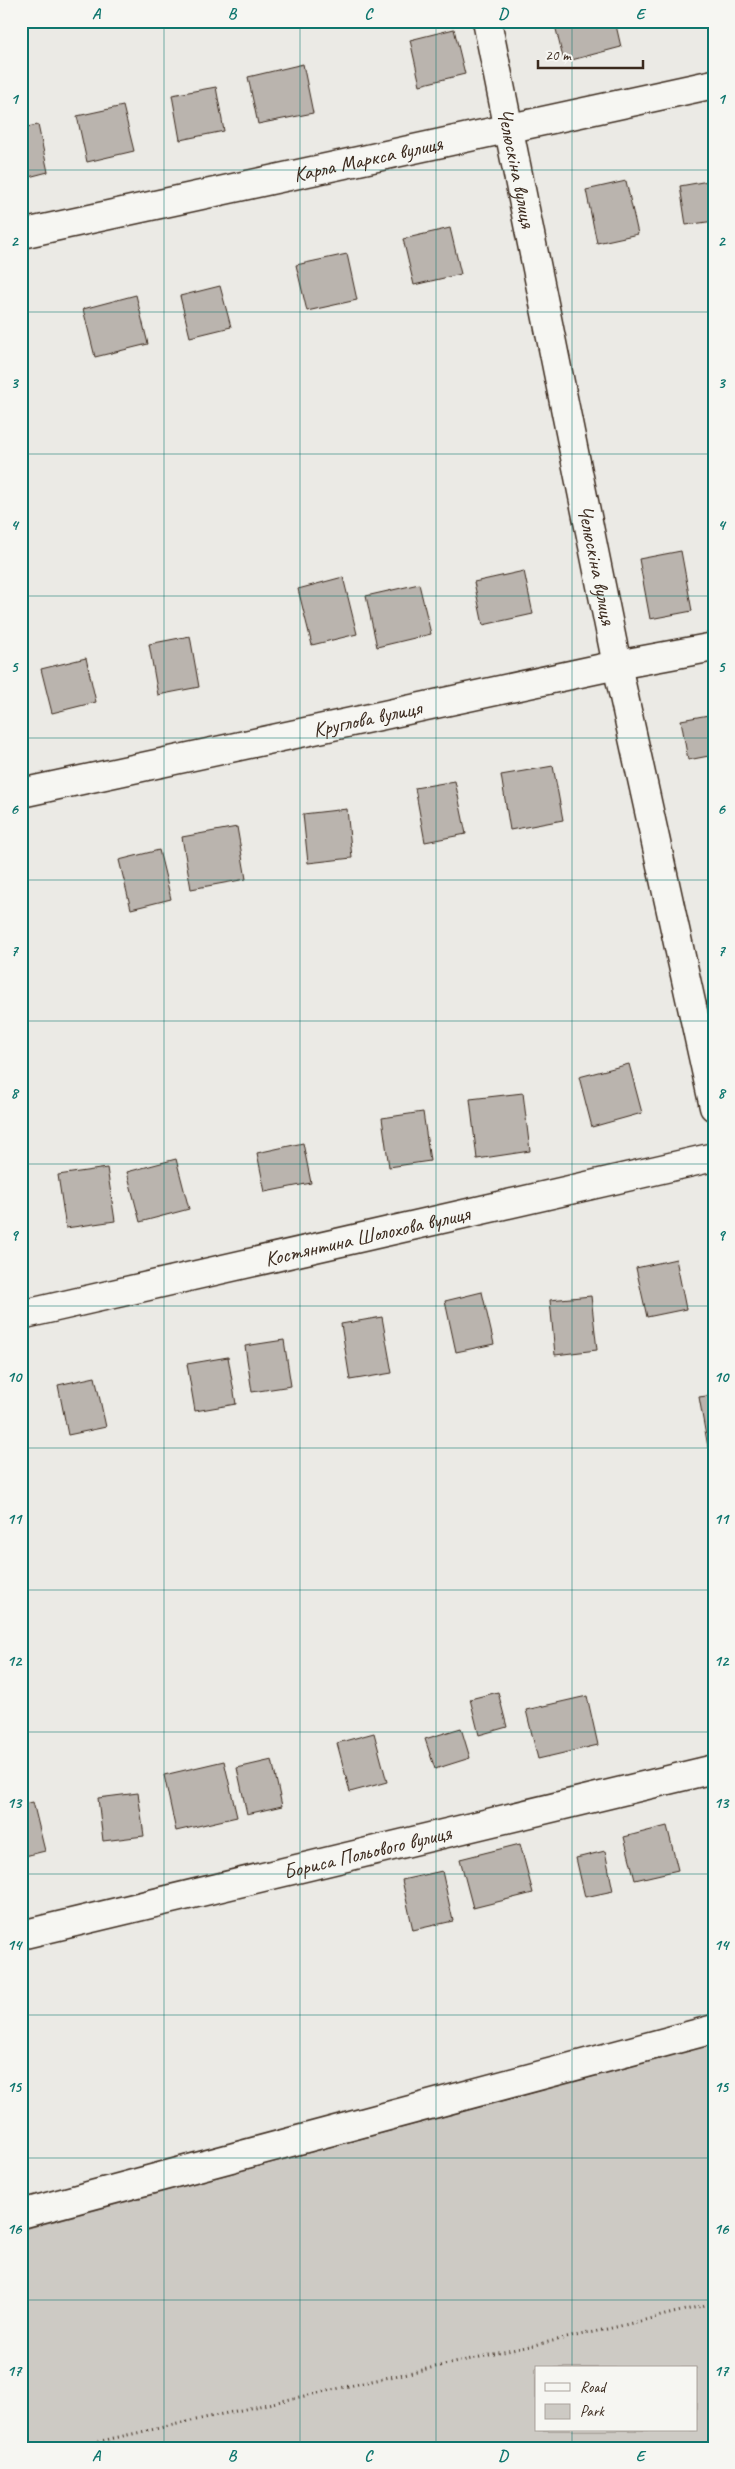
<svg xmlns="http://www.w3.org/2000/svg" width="735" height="2469" font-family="Caveat,sans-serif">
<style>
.green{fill:#cdcac4;stroke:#847a71;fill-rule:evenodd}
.building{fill:#bab4ae;stroke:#3b2a1e}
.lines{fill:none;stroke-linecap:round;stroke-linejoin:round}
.street-casing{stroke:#3b2a1e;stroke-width:31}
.secondary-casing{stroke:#3b2a1e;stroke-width:31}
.path{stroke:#3b2a1e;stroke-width:3;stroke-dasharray:1 4;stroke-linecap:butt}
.street{stroke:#f6f6f2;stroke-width:28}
.secondary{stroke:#f6f6f2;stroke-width:28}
.grid{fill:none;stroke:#0f766e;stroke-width:1;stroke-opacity:0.55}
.labels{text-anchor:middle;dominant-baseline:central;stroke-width:4.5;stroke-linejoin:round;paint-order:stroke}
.street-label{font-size:21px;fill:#3b2a1e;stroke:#f6f6f2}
.neatline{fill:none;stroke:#0f766e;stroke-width:2}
.grid-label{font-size:16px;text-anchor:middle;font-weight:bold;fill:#0f766e}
</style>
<rect width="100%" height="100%" fill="#ebeae5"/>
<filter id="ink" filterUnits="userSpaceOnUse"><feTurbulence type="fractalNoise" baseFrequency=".02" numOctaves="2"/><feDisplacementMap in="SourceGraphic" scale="10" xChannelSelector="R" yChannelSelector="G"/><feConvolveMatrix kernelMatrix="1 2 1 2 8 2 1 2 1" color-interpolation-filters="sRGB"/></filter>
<g filter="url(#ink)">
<path class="green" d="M714 2044V2448H21V2230ZM536 2368H696V2430H536Z"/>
<g class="building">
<polygon points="554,21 615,21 621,47 564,62"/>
<polygon points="454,29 465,74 420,85 410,40"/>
<polygon points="303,64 313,113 258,124 248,77"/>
<polygon points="216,87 224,131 180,140 172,95"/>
<polygon points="123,106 134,151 87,162 77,116"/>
<polygon points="38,125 48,172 21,179 21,128"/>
<polygon points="714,180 714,221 686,225 680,186"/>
<polygon points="626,181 638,234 597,243 586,190"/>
<polygon points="450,228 461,274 414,285 403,239"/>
<polygon points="347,254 357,300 307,311 296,265"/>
<polygon points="220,286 231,327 190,337 180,296"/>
<polygon points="136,295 148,344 95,357 83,309"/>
<polygon points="681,551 692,611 650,619 639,559"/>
<polygon points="524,571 533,614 483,625 474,582"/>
<polygon points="343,577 357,634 312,645 298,589"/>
<polygon points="419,584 431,634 377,647 366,596"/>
<polygon points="190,636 199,687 158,695 149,644"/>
<polygon points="86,658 96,702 52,713 41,669"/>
<polygon points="714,714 714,755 688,760 681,720"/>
<polygon points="553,766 563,820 510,830 501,775"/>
<polygon points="455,781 466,834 425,842 415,788"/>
<polygon points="347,809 352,858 308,863 303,814"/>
<polygon points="237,827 246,879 191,889 182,837"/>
<polygon points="159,850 171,899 131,909 119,860"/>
<polygon points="629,1064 642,1113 592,1127 579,1077"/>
<polygon points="523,1093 530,1151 477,1159 470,1099"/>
<polygon points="423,1112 430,1161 389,1167 382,1118"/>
<polygon points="303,1143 311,1183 265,1192 257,1153"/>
<polygon points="176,1159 189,1209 140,1222 127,1172"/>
<polygon points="107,1168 115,1221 66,1228 58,1175"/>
<polygon points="676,1259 686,1309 647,1317 636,1268"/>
<polygon points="482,1292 494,1344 456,1352 445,1301"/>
<polygon points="591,1296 597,1350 555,1355 550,1300"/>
<polygon points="382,1317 392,1373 350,1380 341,1324"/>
<polygon points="284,1340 291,1386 252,1392 245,1346"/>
<polygon points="228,1357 236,1404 195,1411 187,1364"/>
<polygon points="95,1377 106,1427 68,1435 58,1385"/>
<polygon points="714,1395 714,1446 708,1447 699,1397"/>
<polygon points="498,1692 507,1727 479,1735 470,1699"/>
<polygon points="587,1696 598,1745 538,1759 526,1710"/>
<polygon points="461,1728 470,1758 435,1769 425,1739"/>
<polygon points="374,1733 387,1782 350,1792 337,1743"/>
<polygon points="272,1760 282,1806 247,1814 237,1768"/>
<polygon points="224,1761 237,1817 176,1831 164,1775"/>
<polygon points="138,1793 144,1836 103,1841 98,1798"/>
<polygon points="33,1802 45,1851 21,1857 21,1805"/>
<polygon points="667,1826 678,1870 635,1880 624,1837"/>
<polygon points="520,1844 533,1893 473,1908 460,1859"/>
<polygon points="605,1851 613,1891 585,1897 576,1858"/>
<polygon points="442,1871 453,1921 413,1930 402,1880"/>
</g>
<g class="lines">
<defs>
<g id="street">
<path id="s1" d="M487 21 617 665 714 1107"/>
<path id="s2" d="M21 793 617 665 714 647"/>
<path id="s3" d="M21 1315 714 1157"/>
<path id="s4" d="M21 1935 714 1769"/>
<polyline points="21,2214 714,2029"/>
</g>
<g id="secondary">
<path id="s5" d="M21 234 714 84"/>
</g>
</defs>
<use href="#street" class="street-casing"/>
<use href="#secondary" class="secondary-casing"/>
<polyline class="path" points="69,2448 616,2327 714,2303"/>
<use href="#street" class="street"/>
<use href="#secondary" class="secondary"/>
</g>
</g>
<path class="grid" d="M164 21V2448M300 21V2448M436 21V2448M572 21V2368M21 170H714M21 312H714M21 454H714M21 596H714M21 738H714M21 880H714M21 1021H714M21 1164H714M21 1306H714M21 1448H714M21 1590H714M21 1732H714M21 1874H714M21 2015H714M21 2158H714M21 2300H714M572 2430V2448"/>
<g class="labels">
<g class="street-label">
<text stroke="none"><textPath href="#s5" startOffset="355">Карла Маркса вулиця</textPath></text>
<text stroke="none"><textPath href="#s1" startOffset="150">Челюскіна вулиця</textPath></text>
<text stroke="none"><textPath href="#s1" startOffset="555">Челюскіна вулиця</textPath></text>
<text stroke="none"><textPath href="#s2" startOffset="354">Круглова вулиця</textPath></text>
<text stroke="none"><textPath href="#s3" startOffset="355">Костянтина Шолохова вулиця</textPath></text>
<text stroke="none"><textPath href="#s4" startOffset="356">Бориса Польового вулиця</textPath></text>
</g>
</g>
<rect width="735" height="2469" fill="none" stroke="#f6f6f2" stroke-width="55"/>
<rect x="535" y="2366" width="162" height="65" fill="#f6f6f2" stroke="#aba49d"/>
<rect x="545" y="2383" width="25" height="8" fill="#f6f6f2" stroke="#aba49d"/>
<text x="580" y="2392" font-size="15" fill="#3b2a1e">Road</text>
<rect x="545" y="2404" width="25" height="15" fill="#cdcac4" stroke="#aba49d"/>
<text x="580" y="2416" font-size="15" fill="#3b2a1e">Park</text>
<path d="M538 60v8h105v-8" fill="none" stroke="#3b2a1e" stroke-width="2.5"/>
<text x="545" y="60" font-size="15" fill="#3b2a1e" stroke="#f6f6f2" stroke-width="4" paint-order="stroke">20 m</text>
<rect x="28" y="28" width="680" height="2414" class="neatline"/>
<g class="grid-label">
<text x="96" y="19">A</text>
<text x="232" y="19">B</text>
<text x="368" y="19">C</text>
<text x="503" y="19">D</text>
<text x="640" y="19">E</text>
<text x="14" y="104">1</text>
<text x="721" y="104">1</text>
<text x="14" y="246">2</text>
<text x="721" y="246">2</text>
<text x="14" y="388">3</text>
<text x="721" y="388">3</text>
<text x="14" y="530">4</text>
<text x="721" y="530">4</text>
<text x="14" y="672">5</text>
<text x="721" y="672">5</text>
<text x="14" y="814">6</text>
<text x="721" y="814">6</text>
<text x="14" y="956">7</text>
<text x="721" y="956">7</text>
<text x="14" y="1098">8</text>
<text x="721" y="1098">8</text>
<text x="14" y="1240">9</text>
<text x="721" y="1240">9</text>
<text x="14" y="1382">10</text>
<text x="721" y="1382">10</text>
<text x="14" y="1524">11</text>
<text x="721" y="1524">11</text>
<text x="14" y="1666">12</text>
<text x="721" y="1666">12</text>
<text x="14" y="1808">13</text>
<text x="721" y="1808">13</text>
<text x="14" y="1950">14</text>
<text x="721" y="1950">14</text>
<text x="14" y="2092">15</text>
<text x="721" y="2092">15</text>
<text x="14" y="2234">16</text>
<text x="721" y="2234">16</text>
<text x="14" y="2376">17</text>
<text x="721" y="2376">17</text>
<text x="96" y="2461">A</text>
<text x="232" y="2461">B</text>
<text x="368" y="2461">C</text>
<text x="503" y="2461">D</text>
<text x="640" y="2461">E</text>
</g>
</svg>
